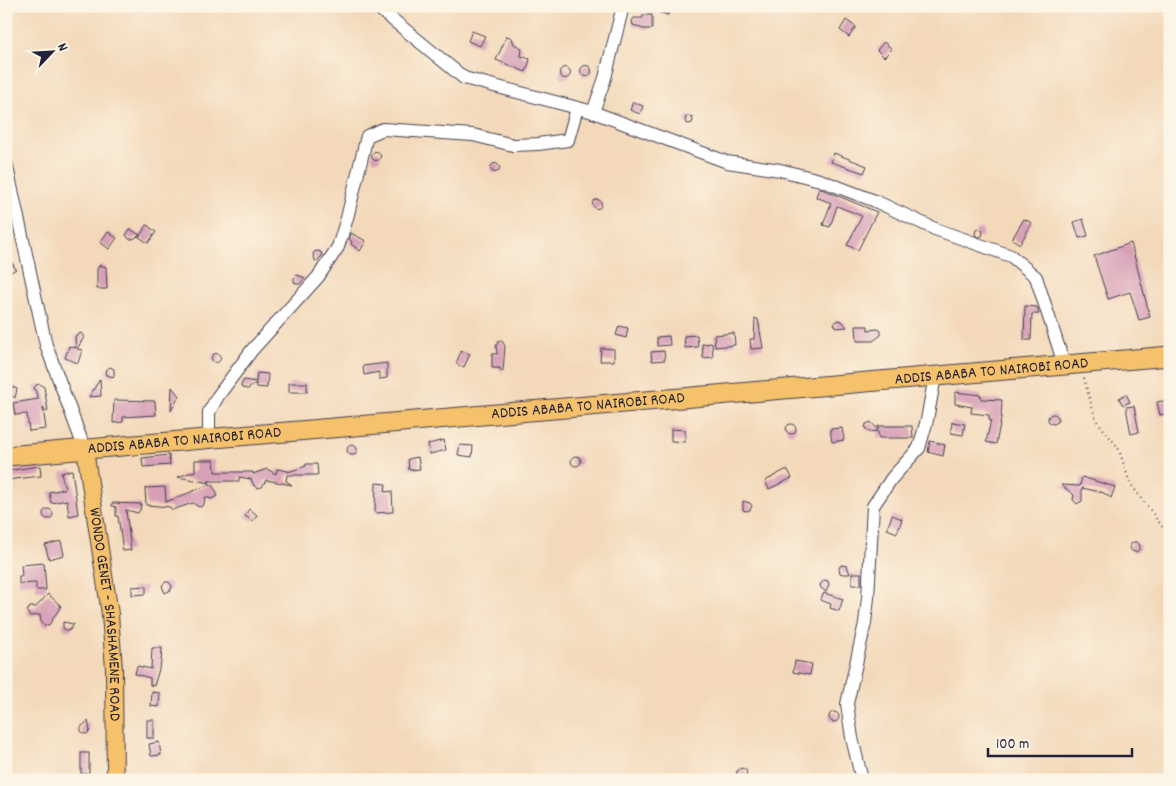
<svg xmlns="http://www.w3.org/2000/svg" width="1176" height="786" font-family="Dekko,sans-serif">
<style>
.building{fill:#d8a0b7}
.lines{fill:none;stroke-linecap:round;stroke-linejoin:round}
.minor-casing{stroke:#413d4e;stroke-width:14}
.major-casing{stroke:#413d4e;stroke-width:18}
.highway-casing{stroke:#413d4e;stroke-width:21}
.path{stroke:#413d4e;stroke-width:2;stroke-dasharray:1 4;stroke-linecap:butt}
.minor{stroke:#fff;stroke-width:12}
.major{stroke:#f5c16b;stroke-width:16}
.highway{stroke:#f5c16b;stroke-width:19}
.labels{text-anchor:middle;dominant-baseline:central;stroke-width:4;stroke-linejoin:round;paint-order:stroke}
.street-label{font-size:16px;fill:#22223b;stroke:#fcf5e5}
</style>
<rect width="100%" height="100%" fill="#fcf5e5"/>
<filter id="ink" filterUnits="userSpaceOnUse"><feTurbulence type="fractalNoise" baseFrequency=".02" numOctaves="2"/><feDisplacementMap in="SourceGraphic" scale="10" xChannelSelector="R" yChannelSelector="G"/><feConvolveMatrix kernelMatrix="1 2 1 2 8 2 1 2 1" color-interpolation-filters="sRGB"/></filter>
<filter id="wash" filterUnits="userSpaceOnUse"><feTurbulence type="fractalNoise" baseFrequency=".0096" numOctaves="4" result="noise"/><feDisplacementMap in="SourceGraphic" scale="20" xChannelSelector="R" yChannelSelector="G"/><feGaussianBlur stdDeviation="1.12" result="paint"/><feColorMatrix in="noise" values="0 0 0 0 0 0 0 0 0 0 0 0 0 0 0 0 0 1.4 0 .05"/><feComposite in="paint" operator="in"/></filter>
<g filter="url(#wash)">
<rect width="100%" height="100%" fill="#f3d9ba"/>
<g id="blocks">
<g class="building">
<polygon points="647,6 671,6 668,15 647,8"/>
<polygon points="643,15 652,15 652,29 643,29 633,25 632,21 634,18 643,18"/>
<polygon points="846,20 856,27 849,37 840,30"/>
<polygon points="472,31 485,36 480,46 468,41"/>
<polygon points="507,36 512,38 514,44 522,48 521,56 530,59 526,72 496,60"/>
<polygon points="884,42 892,49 884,57 877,50"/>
<circle cx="586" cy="71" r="5.5"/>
<circle cx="565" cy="73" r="5.5"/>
<polygon points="633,102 643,106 640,114 630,110"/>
<circle cx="689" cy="120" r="4"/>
<circle cx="376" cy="156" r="4.5"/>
<polygon points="834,153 867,166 864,173 831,162"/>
<circle cx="495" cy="168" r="4.5"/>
<polygon points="819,188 877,212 858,250 847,245 862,216 837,206 830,227 823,225 831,203 816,197"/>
<circle cx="597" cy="204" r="4.5"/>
<polygon points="1024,219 1032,223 1020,244 1012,239"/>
<polygon points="1083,219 1088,236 1079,238 1074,222"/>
<polygon points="147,225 156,232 148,243 139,237"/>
<circle cx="979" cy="233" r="4"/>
<polygon points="130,229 140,235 133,239 129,239 126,235"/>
<polygon points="108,232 117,238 109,249 100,242"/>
<polygon points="351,233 366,241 360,251 351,244 352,242 349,239"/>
<polygon points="1131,243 1150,317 1139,320 1130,292 1108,299 1094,256"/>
<polygon points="317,251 321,252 322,256 316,262 313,255 314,252"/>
<polygon points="11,262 16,269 6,275 6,266"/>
<polygon points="100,265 106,267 107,289 97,289 97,269"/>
<polygon points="297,275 305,278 300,284 297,284 294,282 294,278"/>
<polygon points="1025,306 1037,307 1039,314 1032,314 1031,340 1024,340"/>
<polygon points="755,319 758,319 763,348 751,349 750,339 754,339"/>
<polygon points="837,320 842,321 847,327 837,328 834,324"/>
<polygon points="619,326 628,328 626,338 616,335"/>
<polygon points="856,326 868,326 868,330 878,329 881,331 881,335 873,341 857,341"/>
<polygon points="81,333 84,337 77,349 82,350 78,363 65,358 69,346 76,348 75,336"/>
<polygon points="734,333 735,345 715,347 714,335"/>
<polygon points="697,335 698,347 685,348 684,336"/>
<polygon points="669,336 670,345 657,346 657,337"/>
<polygon points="499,341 502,341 505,346 503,371 500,371 500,368 492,368 492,354 497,354 496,346"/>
<polygon points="712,343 713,357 703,358 702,344"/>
<polygon points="601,348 614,349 614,361 600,361"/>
<polygon points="461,351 470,354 464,367 456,364"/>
<polygon points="664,351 665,360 652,361 651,352"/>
<circle cx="216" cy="358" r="4.5"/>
<polygon points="387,363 387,378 379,379 379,372 364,375 363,366"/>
<polygon points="110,367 114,369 114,377 106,375 105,371"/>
<polygon points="257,373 268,374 267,388 256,387 256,383 248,389 242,388 241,385 244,380 256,382"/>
<polygon points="100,379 101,396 89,397"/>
<rect x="289" y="383" width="18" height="9"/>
<polygon points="40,384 44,387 48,411 46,412 43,408 46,429 29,431 27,414 15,415 13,403 39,399 34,388 36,385"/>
<polygon points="11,386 17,389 15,398 8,392 8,388"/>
<polygon points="172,387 179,396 171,411"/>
<polygon points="955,392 981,395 981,399 1002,400 1001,419 996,444 986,442 991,420 989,420 989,415 971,413 972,407 955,404"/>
<polygon points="1126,394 1130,402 1123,405 1119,398"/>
<polygon points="114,400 155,401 156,415 123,417 123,422 113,423"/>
<polygon points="1168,400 1170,413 1160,415 1157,402"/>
<polygon points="1134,406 1139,432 1131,434 1126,407"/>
<circle cx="1053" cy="419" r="5"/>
<polygon points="871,422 878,430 878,426 912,426 913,438 879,438 878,431 870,432 865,428 866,424"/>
<polygon points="952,422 965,424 963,435 951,433"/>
<circle cx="791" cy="429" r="5"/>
<polygon points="842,428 844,440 832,442 830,429"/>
<polygon points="671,429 685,430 685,442 671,441"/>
<polygon points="444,440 446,450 430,454 428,444"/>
<polygon points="930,441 945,445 943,456 928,452"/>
<polygon points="460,445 473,446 472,457 458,455"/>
<circle cx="352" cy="450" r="5"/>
<polygon points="169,455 170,465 143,467 142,458"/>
<circle cx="576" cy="461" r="5"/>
<polygon points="418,457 420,469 409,470 408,459"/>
<polygon points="195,460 214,460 215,472 253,472 253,474 267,469 276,474 277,469 288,471 288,472 306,466 306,464 317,464 318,475 287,475 286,481 292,485 266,480 262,487 258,488 254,486 251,479 239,477 239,481 208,481 210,483 178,477 195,471"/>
<polygon points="40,466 41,476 6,480 6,471"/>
<polygon points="72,470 78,514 69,516 67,500 51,503 49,492 65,489 61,473"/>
<polygon points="785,470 788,470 792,478 769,489 765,481"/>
<polygon points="1082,477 1115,487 1111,498 1104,493 1082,488 1082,501 1077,504 1073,500 1074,495 1061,485 1080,486"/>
<polygon points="376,483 386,484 385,492 392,491 393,512 375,513"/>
<polygon points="211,484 217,492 217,496 212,499 205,497 204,504 201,507 197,506 193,503 172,510 170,507 146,505 145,488 165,487 166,502"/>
<polygon points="743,501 750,503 752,506 750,510 746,511 743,510"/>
<polygon points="112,503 141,504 140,510 138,513 126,510 131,550 123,551 118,516 116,516 116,507 112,506"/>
<circle cx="48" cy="514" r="5"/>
<polygon points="249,509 257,515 253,521 245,516"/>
<polygon points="892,515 902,519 897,533 887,529"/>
<polygon points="61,541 64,555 49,559 45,545"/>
<circle cx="1135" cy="547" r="5"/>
<polygon points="44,563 46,590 36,590 36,583 19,584 19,576 22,576 21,565"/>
<polygon points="841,565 847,566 850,574 843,574 840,573 839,568"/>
<rect x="852" y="573" width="9" height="12"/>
<polygon points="824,580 828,581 829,584 826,592 821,588 820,585"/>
<polygon points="165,582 169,582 172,586 171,590 165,593 162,586"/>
<polygon points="146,586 146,594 132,595 132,587"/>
<polygon points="824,593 843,599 839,611 830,608 831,604 820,600"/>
<polygon points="48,594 61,606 49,625 45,626 41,623 40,615 29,616 27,611 30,607 36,607"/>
<polygon points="63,622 74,624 70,630 67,631 63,628"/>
<polygon points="152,648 162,648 161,662 154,686 150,685 150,678 135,674 137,666 151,669"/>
<polygon points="795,661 812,664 810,675 793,672"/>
<polygon points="152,692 160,693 159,707 151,706"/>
<circle cx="834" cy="717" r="5"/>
<rect x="147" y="720" width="7" height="18"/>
<polygon points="88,721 90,731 87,734 83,733 81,731 81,727"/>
<polygon points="159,742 161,755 151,756 149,744"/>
<rect x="81" y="753" width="8" height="21"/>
<polygon points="742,768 746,770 747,774 740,780 736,780 737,771"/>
</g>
</g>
</g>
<g filter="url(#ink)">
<use href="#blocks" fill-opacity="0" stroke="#413d4e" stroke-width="1"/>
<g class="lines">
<defs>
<g id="minor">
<polyline points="376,6 464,78 593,112 727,162 780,170 820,180 875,201 935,229 1011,256 1036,277 1064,364"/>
<polyline points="593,112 605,78 623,6"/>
<polyline points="6,163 46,345 85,450"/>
<polyline points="209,439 209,412 218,396 252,350 318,277 338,247 347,218 367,136 383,129 473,135 513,145 538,144 568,140 577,108"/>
<polyline points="862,780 852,738 847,704 865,623 868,598 873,506 892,478 919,448 927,420 935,376"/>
</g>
<g id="major">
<path id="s1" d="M85 450 110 614 114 669 115 780"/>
</g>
<g id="highway">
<path id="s2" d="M6 456 1170 356"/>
</g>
</defs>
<use href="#minor" class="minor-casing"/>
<use href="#major" class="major-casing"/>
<use href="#highway" class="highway-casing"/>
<polyline class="path" points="1084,378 1087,390 1096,420 1118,447 1130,483 1170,537"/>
<use href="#minor" class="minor"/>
<use href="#major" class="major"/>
<use href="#highway" class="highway"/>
</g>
</g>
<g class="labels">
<g class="street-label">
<text stroke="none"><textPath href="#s2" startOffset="989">ADDIS ABABA TO NAIROBI ROAD</textPath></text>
<text stroke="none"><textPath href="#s2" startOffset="584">ADDIS ABABA TO NAIROBI ROAD</textPath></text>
<text stroke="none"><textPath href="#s2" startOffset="179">ADDIS ABABA TO NAIROBI ROAD</textPath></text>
<text stroke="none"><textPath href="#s1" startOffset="166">WONDO GENET - SHASHAMENE ROAD</textPath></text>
</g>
</g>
<rect width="1176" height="786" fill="none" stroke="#fcf5e5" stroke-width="25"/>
<g transform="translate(52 52) rotate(65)" stroke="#fcf5e5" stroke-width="4" paint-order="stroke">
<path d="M0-4L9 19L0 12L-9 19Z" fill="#22223b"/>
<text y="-8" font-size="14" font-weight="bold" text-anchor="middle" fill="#22223b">N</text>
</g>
<path d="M988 748v8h144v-8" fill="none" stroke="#22223b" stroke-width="2.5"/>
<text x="996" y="748" font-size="15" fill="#22223b" stroke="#fcf5e5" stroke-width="4" paint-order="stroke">100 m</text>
</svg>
